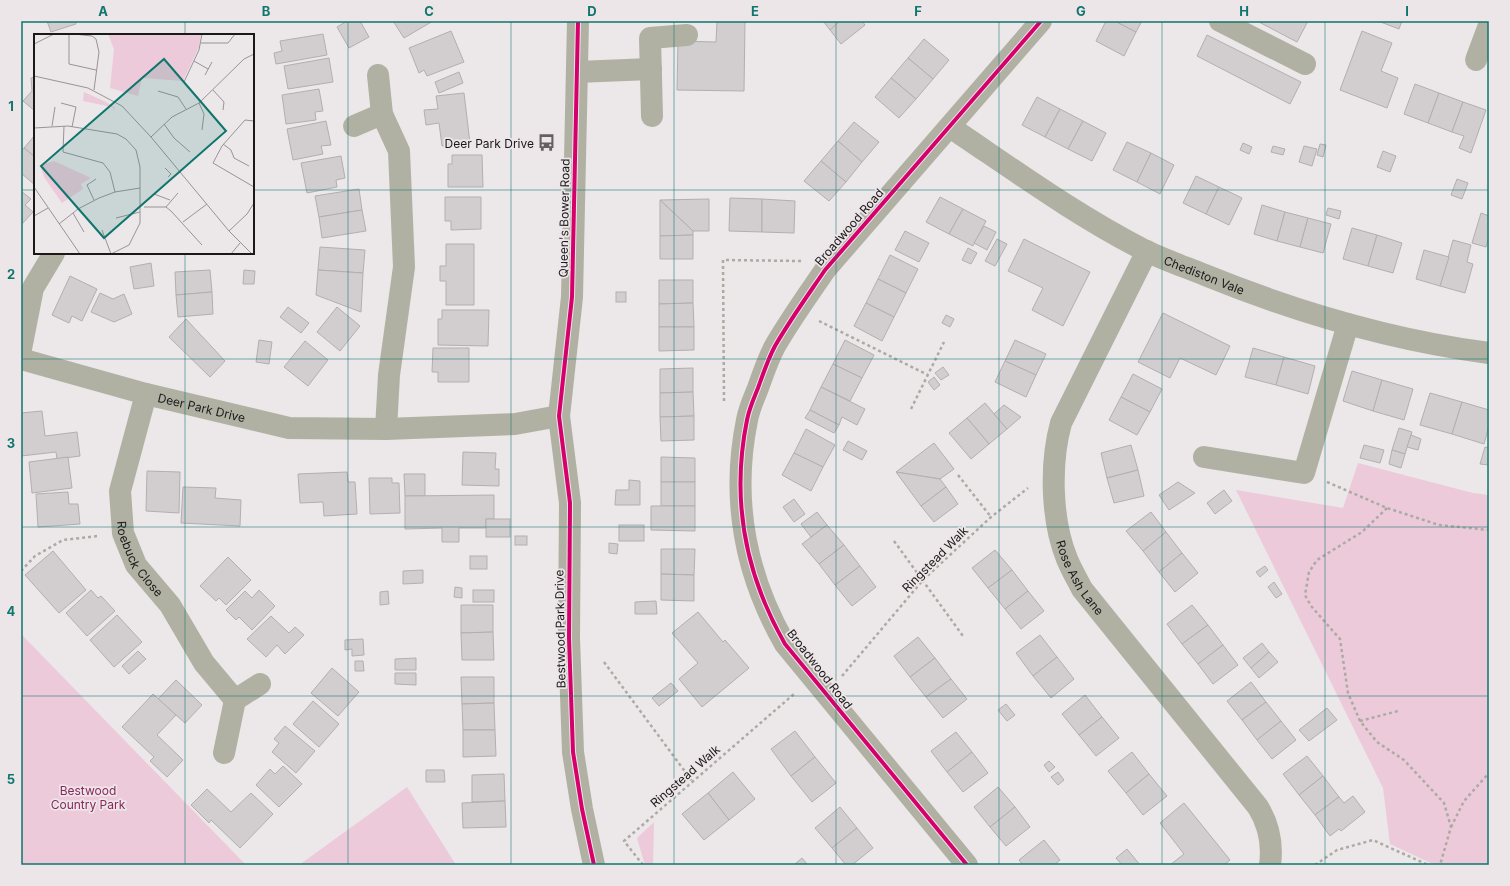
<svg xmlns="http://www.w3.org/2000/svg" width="1510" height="886" font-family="Inter,sans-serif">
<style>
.green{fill:#eccada}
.building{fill:#d2cecf;stroke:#b3afb1}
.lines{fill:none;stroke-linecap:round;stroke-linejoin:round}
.path{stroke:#ababa3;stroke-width:2.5;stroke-dasharray:3 3;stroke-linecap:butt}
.minor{stroke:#b0b1a3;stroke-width:22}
.cycleway-casing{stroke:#ede6e9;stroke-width:6}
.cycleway{stroke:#d6006c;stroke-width:4}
.grid{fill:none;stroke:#0f766e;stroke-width:1;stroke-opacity:0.55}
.labels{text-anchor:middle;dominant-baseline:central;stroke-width:3.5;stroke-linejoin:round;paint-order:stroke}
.poi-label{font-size:12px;fill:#1a1819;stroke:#ede6e9;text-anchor:end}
.street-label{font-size:12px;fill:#1a1819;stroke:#ede6e9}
.park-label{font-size:12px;fill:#8a265f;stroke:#ede6e9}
.inset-road{fill:none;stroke:#989496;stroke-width:1}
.view{fill:#0f766e;fill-opacity:0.15;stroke:#0f766e;stroke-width:2}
.inset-edge{fill:none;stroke:#1a1819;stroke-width:2}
.neatline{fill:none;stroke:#0f766e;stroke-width:1.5}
.grid-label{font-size:13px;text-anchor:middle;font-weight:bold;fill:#0f766e}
</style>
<rect width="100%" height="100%" fill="#ece7e9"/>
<g class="green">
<polygon points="1358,463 1473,493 1489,495 1489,865 1435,865 1390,844 1383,788 1236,490 1343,508"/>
<polygon points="21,634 246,865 21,865"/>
<polygon points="407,787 456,865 299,865"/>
<polygon points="654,822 653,865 645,865 637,838"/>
</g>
<g class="building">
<polygon points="47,21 75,21 76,24 51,32"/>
<polygon points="347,21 360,21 369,37 349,48 337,27"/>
<polygon points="393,21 433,21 404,38"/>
<polygon points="717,21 745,21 744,91 677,90 678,41 716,42"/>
<polygon points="823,21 840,21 830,30"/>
<polygon points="840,21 862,21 865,25 841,44 830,30"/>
<polygon points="1106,21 1115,21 1136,32 1124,56 1096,41"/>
<polygon points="1115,21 1142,21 1136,32"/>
<polygon points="1257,21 1308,21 1297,42"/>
<polygon points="1378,21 1402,21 1399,29"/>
<polygon points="451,31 464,62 427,76 424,70 419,73 409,48"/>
<polygon points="1362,31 1392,43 1381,71 1398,78 1387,108 1340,90"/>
<polygon points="323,34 327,55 276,64 274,53 282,51 280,41"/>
<polygon points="1207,35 1301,82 1290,104 1197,56"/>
<polygon points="924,39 949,60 933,79 908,58"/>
<polygon points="329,58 333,82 288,89 284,66"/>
<polygon points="908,58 933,79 916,99 891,78"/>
<polygon points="459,72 463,83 439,93 435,82"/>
<polygon points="35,77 35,111 23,101 32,91 31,78"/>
<polygon points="891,78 916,99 899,118 875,97"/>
<polygon points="1415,84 1439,93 1428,123 1404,114"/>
<polygon points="319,89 323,111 315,112 316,120 286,124 282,95"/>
<polygon points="464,93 470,143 442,146 439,123 426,125 424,110 438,109 436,96"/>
<polygon points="1439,93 1463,102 1452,132 1428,123"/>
<polygon points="1037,97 1060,109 1045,137 1022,125"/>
<polygon points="1463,102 1486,110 1471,153 1459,148 1464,136 1452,132"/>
<polygon points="1060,109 1083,121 1068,149 1045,137"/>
<polygon points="326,121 331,145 321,146 323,154 293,160 287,129"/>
<polygon points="1083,121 1106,133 1092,161 1068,149"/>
<polygon points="854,122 879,142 862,162 838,141"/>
<polygon points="35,135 35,157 24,148"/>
<polygon points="838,141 862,162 846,182 821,161"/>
<polygon points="1127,142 1151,153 1137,182 1113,170"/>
<polygon points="1243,143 1252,147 1249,154 1240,150"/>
<polygon points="1320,144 1326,145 1323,157 1317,155"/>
<polygon points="1273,146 1285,149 1283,155 1271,152"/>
<polygon points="1304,146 1317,149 1312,166 1299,162"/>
<polygon points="24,148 35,157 35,185 21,173 21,151"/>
<polygon points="1383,151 1396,156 1390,172 1377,167"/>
<polygon points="1151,153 1174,165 1160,194 1137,182"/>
<polygon points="452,155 482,155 483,187 448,187 448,164 452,164"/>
<polygon points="341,156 345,178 336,180 337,187 307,193 301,163"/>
<polygon points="821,161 846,182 829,201 804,181"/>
<polygon points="1196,176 1219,187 1206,214 1183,203"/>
<polygon points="1457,179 1468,183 1462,199 1451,195"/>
<polygon points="1219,187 1242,198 1229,225 1206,214"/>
<polygon points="359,189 362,210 319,217 315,196"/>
<polygon points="21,191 31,199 25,205 33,212 22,224"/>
<polygon points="445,197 481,197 481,229 451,230 451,221 445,221"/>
<polygon points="940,197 963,209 949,234 926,222"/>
<polygon points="730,198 762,199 762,232 729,231"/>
<polygon points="709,199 709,231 693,231 660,200"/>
<polygon points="762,199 795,201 794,233 762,232"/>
<polygon points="660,200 693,231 693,235 660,236"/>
<polygon points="1262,205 1285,212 1277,241 1254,234"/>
<polygon points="1328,208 1341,211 1339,219 1326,215"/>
<polygon points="963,209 986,221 973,246 949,234"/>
<polygon points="362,210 366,231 322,238 319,217"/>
<polygon points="1285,212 1308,218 1300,247 1277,241"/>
<polygon points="1481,213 1489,216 1489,237 1486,247 1472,243"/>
<polygon points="1308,218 1331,224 1323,253 1300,247"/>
<polygon points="984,226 996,232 987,250 974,243"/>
<polygon points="1352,228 1377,235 1368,266 1343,259"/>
<polygon points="905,231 929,243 919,262 895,250"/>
<polygon points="693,235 693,259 660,259 660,236"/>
<polygon points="1377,235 1402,243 1393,273 1368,266"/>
<polygon points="997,239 1007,244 995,266 985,261"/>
<polygon points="1024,239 1090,272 1063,326 1032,310 1043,288 1008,271"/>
<polygon points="1453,240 1471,245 1467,262 1473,264 1465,293 1440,286"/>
<polygon points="446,244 474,244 474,305 446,305 446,281 440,281 440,266 446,266"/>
<polygon points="320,247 365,250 363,273 318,270"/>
<polygon points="968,248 977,253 971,264 962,260"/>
<polygon points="1424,250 1449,257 1440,286 1416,279"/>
<polygon points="890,255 918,269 906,293 878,279"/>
<polygon points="151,263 154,286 134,289 130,267"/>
<polygon points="210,270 212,292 176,295 175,272"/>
<polygon points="244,270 255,271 254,284 243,284"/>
<polygon points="318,270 363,273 361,312 316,295"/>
<polygon points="70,276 97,289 82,321 72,316 69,323 52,315"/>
<polygon points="878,279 906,293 894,317 866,303"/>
<polygon points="659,280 693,280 693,303 659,304"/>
<polygon points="212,292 213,314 178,317 176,295"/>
<rect x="616" y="292" width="10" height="10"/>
<polygon points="100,293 113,299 124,294 132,314 114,322 91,312"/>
<polygon points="693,303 694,327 659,327 659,304"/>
<polygon points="866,303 894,317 882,341 854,326"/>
<polygon points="288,307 309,323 301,333 280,317"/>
<polygon points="337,307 360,326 340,351 317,332"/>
<polygon points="442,310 489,310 488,346 438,345 438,319 442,319"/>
<polygon points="1163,313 1230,346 1216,375 1180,358 1170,378 1138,362"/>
<polygon points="946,315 954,319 950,327 942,323"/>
<polygon points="186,319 225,361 210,377 169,337"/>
<polygon points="659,327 694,327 694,350 659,351"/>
<polygon points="259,340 272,342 269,364 256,362"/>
<polygon points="845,340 874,355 862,378 833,364"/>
<polygon points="1015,340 1046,354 1036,375 1005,361"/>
<polygon points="305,341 328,360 308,386 284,367"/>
<polygon points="433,348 469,348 469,382 438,382 438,372 432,372"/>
<polygon points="1253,348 1284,357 1276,385 1245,377"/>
<polygon points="1284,357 1315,366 1308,394 1276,385"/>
<polygon points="1005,361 1036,375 1026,397 995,382"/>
<polygon points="833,364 862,378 850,401 821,387"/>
<polygon points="943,367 949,375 941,380 935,373"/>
<polygon points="693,368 693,392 660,393 660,369"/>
<polygon points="1352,371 1382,380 1373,411 1343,401"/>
<polygon points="1133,374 1162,389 1150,412 1121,397"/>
<polygon points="934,377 940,385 934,390 928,382"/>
<polygon points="1382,380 1413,389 1404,420 1373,411"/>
<polygon points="821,387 865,409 857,425 842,417 839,425 810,410"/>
<polygon points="693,392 694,416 660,417 660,393"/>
<polygon points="1430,393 1462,402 1452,434 1420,425"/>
<polygon points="1121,397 1150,412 1137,435 1109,420"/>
<polygon points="1462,402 1489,410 1489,426 1484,444 1452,434"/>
<polygon points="985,403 1007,429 989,444 967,418"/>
<polygon points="1004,405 1021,417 1007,429 994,414"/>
<polygon points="810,410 839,425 834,433 805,418"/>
<polygon points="42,411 45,436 77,432 80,456 57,459 56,452 21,456 21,413"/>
<polygon points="694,416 694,440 661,441 660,417"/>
<polygon points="967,418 989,444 971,459 949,433"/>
<polygon points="1399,428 1412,432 1405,454 1392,450"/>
<polygon points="806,429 835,445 823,467 794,453"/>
<polygon points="1411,435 1421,439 1418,450 1407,447"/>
<polygon points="848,441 867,451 862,460 843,450"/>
<polygon points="934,443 954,469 940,479 896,472"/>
<polygon points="1131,445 1138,470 1107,478 1101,453"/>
<polygon points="1364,445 1384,450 1380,463 1360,458"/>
<polygon points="1485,447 1489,448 1489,465 1480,464"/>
<polygon points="1392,450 1405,454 1401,468 1389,464"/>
<polygon points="463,452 496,453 495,469 499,469 499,486 462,485"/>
<polygon points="794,453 823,467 811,491 782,475"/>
<polygon points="68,457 72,488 32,493 29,462"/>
<polygon points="661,457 695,458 695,482 661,482"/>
<polygon points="1138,470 1144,496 1114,503 1107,478"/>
<polygon points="147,471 180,472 179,513 146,511"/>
<polygon points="347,472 348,482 355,482 357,514 324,516 323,502 300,503 298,474"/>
<polygon points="896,472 940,479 946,487 921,506"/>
<polygon points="404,474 425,474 425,496 405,496"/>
<polygon points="369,478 392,478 392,483 399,483 400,513 370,514"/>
<polygon points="629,480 640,481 640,505 615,505 616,490 629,490"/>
<rect x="661" y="482" width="34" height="24"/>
<polygon points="1178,482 1195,493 1169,510 1159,495"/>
<polygon points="183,487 216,488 215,498 241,500 240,526 181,523"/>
<polygon points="946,487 958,504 934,522 921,506"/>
<polygon points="1224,490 1232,501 1215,514 1207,503"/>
<polygon points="68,492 69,504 78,504 80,524 38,527 36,494"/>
<polygon points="494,495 494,519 486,519 486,528 459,528 459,542 442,542 442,528 405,529 405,496"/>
<polygon points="794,499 805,514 794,522 783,507"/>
<polygon points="651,506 695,506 695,531 651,530"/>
<polygon points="817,512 827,525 811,537 801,524"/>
<polygon points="1151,512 1166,532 1143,551 1126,531"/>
<rect x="486" y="519" width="24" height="18"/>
<rect x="619" y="525" width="25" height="16"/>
<polygon points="827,525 844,545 819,564 802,544"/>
<polygon points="1166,532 1182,553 1159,572 1143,551"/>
<rect x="515" y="536" width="12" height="9"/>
<polygon points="609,543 618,544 617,554 609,553"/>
<polygon points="844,545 860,566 835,585 819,564"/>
<polygon points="661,549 695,549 694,575 661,574"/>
<polygon points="995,550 1012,570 988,588 972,568"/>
<polygon points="53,551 86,590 59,613 25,575"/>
<polygon points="1182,553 1198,573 1175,592 1159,572"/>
<rect x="470" y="556" width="17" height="13"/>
<polygon points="228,557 251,580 226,605 219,598 216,601 200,586"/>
<polygon points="860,566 876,587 852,606 835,585"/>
<polygon points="1265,566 1268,570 1260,577 1256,572"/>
<polygon points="423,570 423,583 403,584 403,571"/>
<polygon points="1012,570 1028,591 1005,609 988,588"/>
<polygon points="661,574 694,575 694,601 661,600"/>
<polygon points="1274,582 1282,594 1276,598 1268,587"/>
<polygon points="455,587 462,588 462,598 454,597"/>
<polygon points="91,590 98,598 101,596 115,611 87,636 66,613"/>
<polygon points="259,590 275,606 252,630 239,617 236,620 226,610 245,591 252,598"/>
<rect x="473" y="590" width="21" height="12"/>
<polygon points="388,591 389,604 380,605 380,592"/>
<polygon points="1028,591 1044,611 1021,629 1005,609"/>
<polygon points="656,601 657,614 635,614 635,602"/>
<polygon points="461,605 493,605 493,632 461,633"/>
<polygon points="1192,605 1208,625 1182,644 1167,624"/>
<polygon points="698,612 723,642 725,640 749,668 702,707 679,679 698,663 672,633"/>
<polygon points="117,615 142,642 114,667 90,640"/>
<polygon points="271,616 289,633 295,627 304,635 285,654 277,645 266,657 247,639"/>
<polygon points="1208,625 1223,645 1198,664 1182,644"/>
<polygon points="493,632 494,660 462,660 461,633"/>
<polygon points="1040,635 1057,657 1033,676 1016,653"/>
<polygon points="918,637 935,658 910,677 894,656"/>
<polygon points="363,639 364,655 352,656 352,649 345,650 345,640"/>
<polygon points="1262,643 1269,652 1251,668 1243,658"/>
<polygon points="1223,645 1238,665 1213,684 1198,664"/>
<polygon points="138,651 146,659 129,674 122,666"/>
<polygon points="1269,652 1278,662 1259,678 1251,668"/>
<polygon points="1057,657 1074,679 1051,698 1033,676"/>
<polygon points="416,658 416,670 395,670 395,659"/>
<polygon points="935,658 951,679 926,697 910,677"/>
<polygon points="355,661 363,661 364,671 355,671"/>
<polygon points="332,668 359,692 338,716 311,693"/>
<polygon points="395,673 416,673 416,685 395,684"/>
<polygon points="461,677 494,677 494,703 462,704"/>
<polygon points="951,679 967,699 943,718 926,697"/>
<polygon points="176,680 202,705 185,723 158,699"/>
<polygon points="1251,682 1266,702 1242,720 1227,701"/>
<polygon points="671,683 678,691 659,706 652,698"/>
<polygon points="153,694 176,715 157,735 183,760 167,777 150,761 154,757 122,727"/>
<polygon points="1085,695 1102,717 1079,735 1062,714"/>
<polygon points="313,701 339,724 319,747 293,724"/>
<polygon points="1266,702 1281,721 1257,740 1242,720"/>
<polygon points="494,703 495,730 463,730 462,704"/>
<polygon points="1006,704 1015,715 1007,721 998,710"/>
<polygon points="1327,708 1337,720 1309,741 1299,730"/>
<polygon points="1102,717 1119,738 1096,756 1079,735"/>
<polygon points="1281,721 1296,740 1272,759 1257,740"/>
<polygon points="285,726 315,751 296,773 272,752 279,743 274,739"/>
<polygon points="463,730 495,730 496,756 463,757"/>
<polygon points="795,731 815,757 791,776 771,749"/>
<polygon points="956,732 972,752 947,772 931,751"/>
<polygon points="972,752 988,773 963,792 947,772"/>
<polygon points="1132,752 1149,774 1126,793 1108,771"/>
<polygon points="1307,756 1323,776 1299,795 1283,774"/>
<polygon points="815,757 836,783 812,802 791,776"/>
<polygon points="1049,761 1055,767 1049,772 1044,765"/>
<polygon points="283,766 302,784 279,807 256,785 270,769 275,774"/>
<polygon points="426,770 444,770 445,782 426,782"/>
<polygon points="733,772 755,799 729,820 708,793"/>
<polygon points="1058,772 1064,780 1058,785 1051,777"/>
<polygon points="504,774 505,801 472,802 472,775"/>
<polygon points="1149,774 1167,796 1143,815 1126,793"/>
<polygon points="1323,776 1339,797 1315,815 1299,795"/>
<polygon points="998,787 1015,807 990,827 974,807"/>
<polygon points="207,789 231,812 251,793 273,814 240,848 211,820 209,823 191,805"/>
<polygon points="708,793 729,820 704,840 682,814"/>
<polygon points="1353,796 1365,812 1341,831 1339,829 1330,836 1315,815 1339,797 1344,803"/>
<polygon points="505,801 506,827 463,828 462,803"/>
<polygon points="1184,803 1230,860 1224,865 1170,865 1184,854 1160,823"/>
<polygon points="840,807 857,828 832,848 815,828"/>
<polygon points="1015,807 1030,827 1006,846 990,827"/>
<polygon points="857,828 873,848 852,865 846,865 832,848"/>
<polygon points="1044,840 1060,860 1054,865 1023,865 1019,860"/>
<polygon points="1127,849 1140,865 1122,865 1116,858"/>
<polygon points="802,858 807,864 796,865 795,864"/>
</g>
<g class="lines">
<g class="path">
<polyline points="819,321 928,375"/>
<polyline points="724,401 723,260 801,261"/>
<polyline points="911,409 944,342"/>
<polyline points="958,475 991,517"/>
<polyline points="1327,482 1387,508 1439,525 1489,530"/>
<polyline points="1387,508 1362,532 1317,560 1309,572 1305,595 1311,606 1340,639 1348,693 1360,721 1377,742 1404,760 1444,803 1451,827 1440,865"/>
<polyline points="894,541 963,636"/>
<polyline points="21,571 35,556 63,540 98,536"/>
<polyline points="604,662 692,781"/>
<polyline points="842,676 923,580 991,517 1028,488"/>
<polyline points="1360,721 1398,711"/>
<polyline points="1451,827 1464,801 1489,773"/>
<polyline points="643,865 624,841 794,694"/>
<polyline points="1315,865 1337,850 1373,840 1428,865"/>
</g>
<g class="minor">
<polyline points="578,21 572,297 559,416 570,503 569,638 573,752 582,809 594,865"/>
<polyline points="1220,21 1305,64"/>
<polyline points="1476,60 1489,25"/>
<polyline points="577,72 651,69"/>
<polyline points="378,75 382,114 399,151 404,267 389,375 386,429"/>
<polyline points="652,116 650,38 687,35"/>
<polyline points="354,126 382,114"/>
<path id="s1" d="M950 127C1014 170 1077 216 1146 251 1165 260 1185 267 1205 275 1296 312 1391 340 1489 353"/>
<path id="s2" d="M1147 251 1061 423C1050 463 1051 520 1067 559 1071 569 1077 579 1082 589L1258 807C1269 825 1273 843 1270 865"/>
<polyline points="21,349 33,288 54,253"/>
<path id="s3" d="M21 359 146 394 289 428 386 429 515 424 559 416"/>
<path id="s4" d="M146 394 120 491 123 533 136 565 170 605 204 663 235 700"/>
<polyline points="1204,457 1304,473 1348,324"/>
<polyline points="224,753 235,700 260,684"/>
<path d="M967 865 785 644C745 574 731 499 747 420 749 409 754 398 758 388 763 374 768 359 775 346 790 320 808 295 825 270L1041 21"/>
</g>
<defs>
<g id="cycleway">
<polyline points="578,21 572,297 559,416 570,503 569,638 573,752 582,809 594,865"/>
<path d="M967 865 785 644C745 574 731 499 747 420 749 409 754 398 758 388 763 374 768 359 775 346 790 320 808 295 825 270L1041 21"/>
</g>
</defs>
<use href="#cycleway" class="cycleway-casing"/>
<use href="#cycleway" class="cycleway"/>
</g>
<path class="grid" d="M185 21V35M348 21V865M511 21V865M674 21V865M836 21V865M999 21V865M1162 21V865M1325 21V865M21 190H35M253 190H1489M185 253V865M21 359H1489M21 527H1489M21 696H1489"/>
<defs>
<symbol id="bus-bare" viewBox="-9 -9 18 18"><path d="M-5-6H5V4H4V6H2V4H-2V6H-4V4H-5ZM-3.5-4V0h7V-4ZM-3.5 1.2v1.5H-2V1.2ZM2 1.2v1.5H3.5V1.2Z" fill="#646062" stroke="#ede6e9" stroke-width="2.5" paint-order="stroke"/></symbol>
</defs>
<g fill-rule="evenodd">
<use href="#bus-bare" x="534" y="130" width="25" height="25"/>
</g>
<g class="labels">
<g class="poi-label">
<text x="534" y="143">Deer Park Drive</text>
</g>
<g class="street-label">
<text transform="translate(564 218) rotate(-89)">Queen's Bower Road</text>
<text transform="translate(849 227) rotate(-49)">Broadwood Road</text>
<text stroke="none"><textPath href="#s1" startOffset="295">Chediston Vale</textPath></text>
<text stroke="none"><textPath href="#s3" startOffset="187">Deer Park Drive</textPath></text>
<text stroke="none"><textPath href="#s4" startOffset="173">Roebuck Close</textPath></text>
<text transform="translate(935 559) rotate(-45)">Ringstead Walk</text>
<text stroke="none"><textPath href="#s2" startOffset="353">Rose Ash Lane</textPath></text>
<text transform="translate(560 629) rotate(-91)">Bestwood Park Drive</text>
<text transform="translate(820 669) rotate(52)">Broadwood Road</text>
<text transform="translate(685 776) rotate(-41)">Ringstead Walk</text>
</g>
<g class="park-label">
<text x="88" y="790">Bestwood<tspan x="88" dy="14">Country Park</tspan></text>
</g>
</g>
<g transform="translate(34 34)">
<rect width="220" height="220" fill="#ece7e9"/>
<path d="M74 0H167L165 13 149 47 108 44 104 62 76 54 80 15ZM50 58 72 68 81 74V76L78 73 49 67ZM20 127 57 144 47 150 49 155 28 169 10 143 6 131Z" fill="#eccada"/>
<path class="inset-road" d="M35 0V30L62 36M40 0 58 2 62 5 65 18 60 56M167 9H194L201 0M0 10 20 0M160 27 174 35M171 41 178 28M0 42 54 54 88 72 117 103 195 197 218 220M150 48 165 16 168 0M179 56 190 68 189 76M124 57 144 63 152 75M27 69 42 73 38 93M165 69 170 80 168 96M220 87 211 86 188 112 179 129 220 153M130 90 140 104 156 118M18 92 21 73M30 92 29 118 69 129 76 138 81 158M0 94 34 92 83 100 92 105 102 116 106 133V189L95 211 77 220M117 103 138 83 165 69 210 25 220 20M189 110 197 116 200 124 215 132M131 134 137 140 134 143M0 153 46 220M120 160 136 166M60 166 53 151 62 145M110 173H132L137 177 168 211M132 173 144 159M39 179 50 198M0 182 14 174M82 184 106 178M149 188 173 170M25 190 44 175 65 164 81 158 106 154M68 196 77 220M195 197 213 180 220 169M197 220 206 209"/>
<path class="view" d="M130 25 192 97 70 204 7 132Z"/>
<rect width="220" height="220" class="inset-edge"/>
</g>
<rect width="1510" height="886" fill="none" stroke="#ede6e9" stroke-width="44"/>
<rect x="22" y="22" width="1466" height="842" class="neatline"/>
<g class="grid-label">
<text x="103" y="16">A</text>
<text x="266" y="16">B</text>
<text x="429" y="16">C</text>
<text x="592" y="16">D</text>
<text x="755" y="16">E</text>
<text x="918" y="16">F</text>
<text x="1081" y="16">G</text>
<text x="1244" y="16">H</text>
<text x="1407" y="16">I</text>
<text x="11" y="111">1</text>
<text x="11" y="279">2</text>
<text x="11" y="448">3</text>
<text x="11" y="616">4</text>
<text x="11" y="784">5</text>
</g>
</svg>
